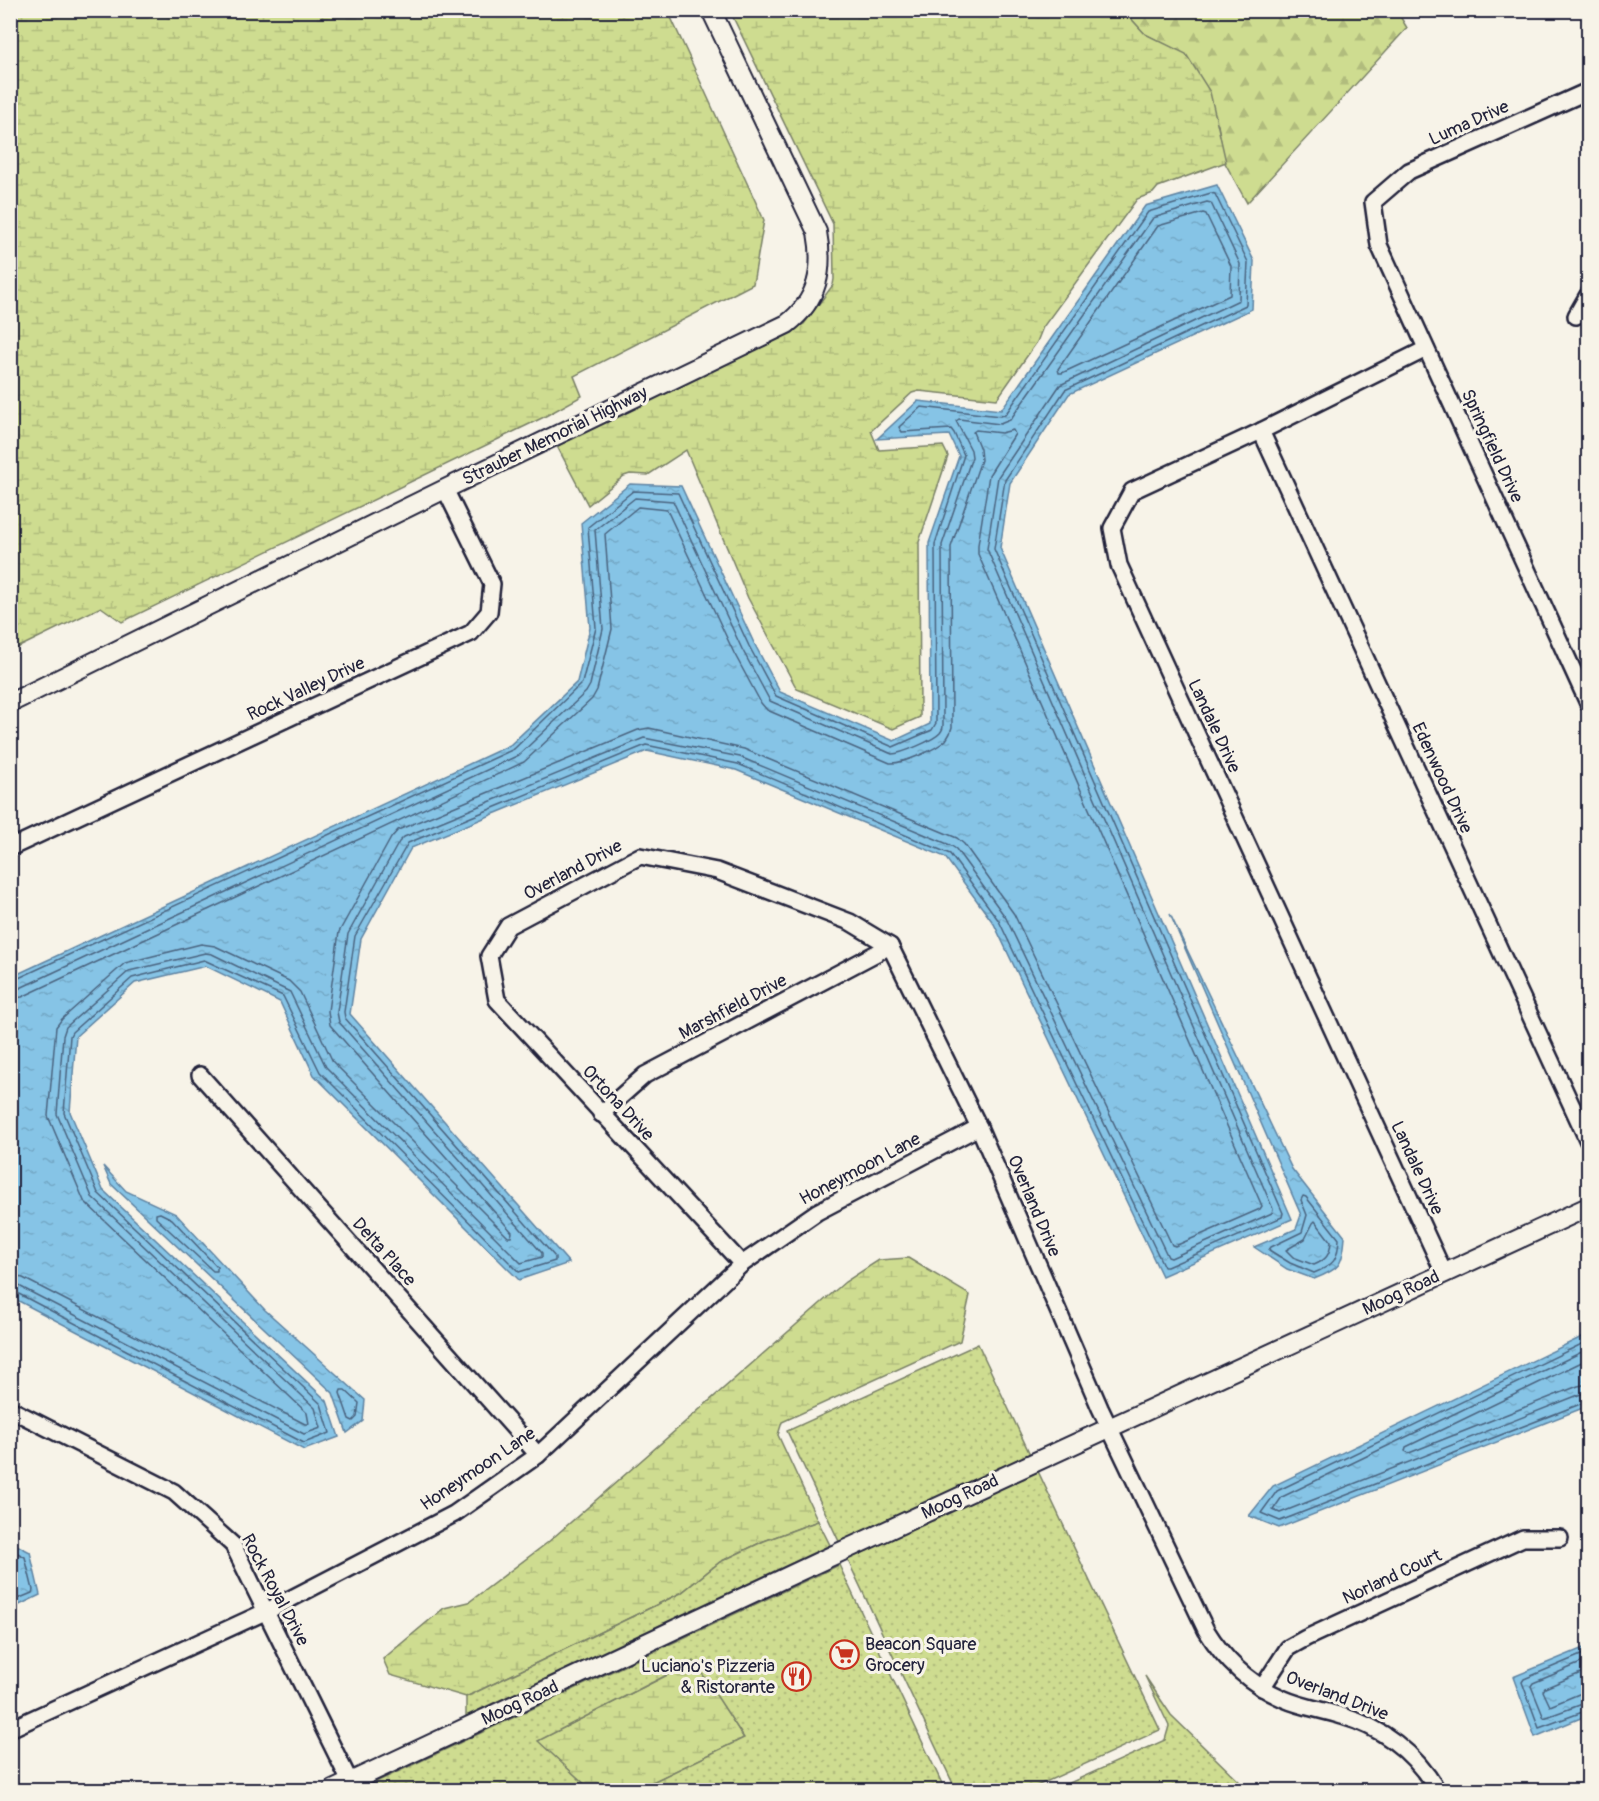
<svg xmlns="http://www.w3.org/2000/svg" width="1599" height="1801" font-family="Pangolin,sans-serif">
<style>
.forest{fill:url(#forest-firs);stroke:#787f66;stroke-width:1.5}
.wetland{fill:url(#wetland-marsh);stroke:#787f66;stroke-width:1.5}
.park{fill:url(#park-dots);stroke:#787f66;stroke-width:1.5}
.water{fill:url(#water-ripples);stroke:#5e83a2;stroke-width:1.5}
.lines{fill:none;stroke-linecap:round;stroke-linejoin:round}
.shore{stroke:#4a637f;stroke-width:1.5}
.minor-casing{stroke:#22223b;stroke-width:20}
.tertiary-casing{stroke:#22223b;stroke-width:22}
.minor{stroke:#f7f3e8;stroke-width:15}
.tertiary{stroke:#f7f3e8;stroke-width:18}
.labels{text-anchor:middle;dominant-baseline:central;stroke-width:6;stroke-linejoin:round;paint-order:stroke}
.street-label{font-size:18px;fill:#22223b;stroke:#f7f3e8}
.poi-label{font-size:18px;fill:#22223b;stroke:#f7f3e8;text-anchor:start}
</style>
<defs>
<pattern id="forest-firs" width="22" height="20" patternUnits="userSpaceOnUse" patternTransform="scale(1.5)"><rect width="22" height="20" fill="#cedc90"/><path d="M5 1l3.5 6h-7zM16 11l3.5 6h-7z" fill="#b1bc7d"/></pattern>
<pattern id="wetland-marsh" width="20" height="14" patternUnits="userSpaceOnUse" patternTransform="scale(1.5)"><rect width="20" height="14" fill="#cedc90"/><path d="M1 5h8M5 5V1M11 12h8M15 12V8" fill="none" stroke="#b1bc7d"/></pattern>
<pattern id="park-dots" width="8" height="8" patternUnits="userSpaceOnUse" patternTransform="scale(1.5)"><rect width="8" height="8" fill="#cedc90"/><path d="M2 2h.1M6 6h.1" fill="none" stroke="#b1bc7d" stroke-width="1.8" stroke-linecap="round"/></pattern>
<pattern id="water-ripples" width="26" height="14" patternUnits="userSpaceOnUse" patternTransform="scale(1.5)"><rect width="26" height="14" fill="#86c4e6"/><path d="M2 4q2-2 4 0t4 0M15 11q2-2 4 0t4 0" fill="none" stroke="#73a8c6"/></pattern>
</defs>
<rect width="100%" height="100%" fill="#f7f3e8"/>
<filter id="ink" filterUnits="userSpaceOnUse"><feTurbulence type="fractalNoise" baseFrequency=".0167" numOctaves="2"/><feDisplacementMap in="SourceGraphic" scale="12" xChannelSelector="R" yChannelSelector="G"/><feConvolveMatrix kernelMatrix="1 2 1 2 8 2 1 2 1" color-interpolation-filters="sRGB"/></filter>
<g filter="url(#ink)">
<polygon class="forest" points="1124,11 1397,11 1407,28 1247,203 1224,161 1218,125 1186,55 1145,34"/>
<g class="wetland">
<polygon points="11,10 668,11 764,220 753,284 574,376 582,396 542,418 122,622 101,607 11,651"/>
<polygon points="730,11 1124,11 1145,34 1186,54 1210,92 1226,162 1158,187 1153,193 1137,199 1043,327 1037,342 997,399 919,391 912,393 871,431 879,450 943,446 948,456 919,542 920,717 893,729 797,689 748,598 686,450 648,475 630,474 624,476 588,505 557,446 804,324 833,285 834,279 833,224"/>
<polygon points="908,1258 970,1295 960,1341 782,1422 778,1435 818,1521 764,1541 720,1562 681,1593 466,1697 390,1675 383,1659 444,1608 469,1602 547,1543 845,1282 879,1260"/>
<polygon points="695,1661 744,1738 636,1790 591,1790 537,1741"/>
</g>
<g class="park">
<polygon points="978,1344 1160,1730 1028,1790 956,1790 787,1431"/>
<polygon points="818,1521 830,1545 466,1716 466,1697 681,1593 720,1562 764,1541"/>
<polygon points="839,1565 945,1790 636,1790 744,1738 694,1661 538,1741 591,1790 359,1790"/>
<polygon points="1145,1676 1171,1715 1248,1790 1054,1790 1165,1740 1169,1726"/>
</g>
<g class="water">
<polygon points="1217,185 1254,261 1252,309 1069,394 1010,483 1000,548 1292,1219 1162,1276 994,924 945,857 736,770 647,751 411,848 361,939 350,1014 569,1263 519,1280 314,1075 280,1002 206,966 135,983 76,1036 70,1112 103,1190 327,1401 339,1437 304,1450 11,1297 11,977 510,745 577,682 590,628 581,523 630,484 681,486 754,643 780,692 894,741 930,724 929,543 959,456 949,435 877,439 918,401 1001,410 1145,206"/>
<path d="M1170 914 1292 1169 1345 1237C1343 1265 1340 1269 1314 1279L1287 1269 1254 1247 1296 1229 1301 1215Z"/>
<polygon points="103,1166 126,1191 176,1214 265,1310 365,1400 363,1421 347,1433 333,1393 111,1184"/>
<polygon points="1588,1334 1588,1406 1279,1528 1249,1516 1273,1486"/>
<polygon points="11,1542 30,1552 40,1595 11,1609"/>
<polygon points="1588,1646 1588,1715 1535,1737 1513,1677"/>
</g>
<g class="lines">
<g class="shore">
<polygon points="1203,213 1206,214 1231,266 1230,295 1062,373 1059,373 1058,369 1158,226"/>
<polyline points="10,982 514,749 582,683 596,628 588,527 633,491 678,493 749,646 776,696 893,747 932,730 936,723 935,544 964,455 954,433 951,429 902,432 899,427 921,407 1000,416 1005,415 1148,212 1211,193 1215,194 1248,262 1246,305 1065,390 1005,480 994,549 1283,1213 1282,1217 1167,1267 1164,1267 999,921 950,854 738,764 646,745 408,843 355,936 344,1012 345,1018 555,1257 555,1261 519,1272 320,1072 283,996 204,960 132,978 72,1032 70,1036 64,1113 98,1193 321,1404 330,1433 304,1443 15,1292 10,1292"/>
<path d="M10 990 18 989 519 755 586 692 590 685 603 629 595 530 635 498 673 501 742 649 770 701 892 754C901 754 934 740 940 733 943 729 943 728 943 724L942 545 972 457 971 450 956 421 959 419 1000 424 1010 420 1153 218 1207 202 1211 203 1240 264 1239 300 1060 385 998 477 987 549 1273 1209 1272 1213 1171 1258 1168 1257 1006 918 956 849 950 845 740 757 644 738 404 837 399 842 348 934 337 1012 339 1022 542 1253V1257L521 1263 326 1067 290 992 212 954 205 953 129 971 66 1027 63 1036 57 1114 92 1197 315 1408 321 1428 304 1434 19 1286 10 1284"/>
<path d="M10 999 22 997 524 762 592 699 597 690 612 629 605 534 638 507 667 510 734 653 761 703 767 710 890 763C903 764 937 749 946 740 949 736 951 732 952 727L951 547 981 460 980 449 973 432 976 430 1001 433 1013 430 1015 434 989 475 978 545V554L1262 1206 1260 1209 1175 1246 1172 1245 1014 914 964 844 957 838 744 749 649 728 638 730 398 830 391 838 339 932 328 1011 330 1025 512 1232 511 1237H508L333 1062 300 992 289 981 215 946 201 944 125 963 62 1019 56 1027 48 1116 84 1201 307 1413 309 1424H305L23 1278 10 1275"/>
<path d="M1303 1196 1306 1197 1339 1239C1338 1260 1334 1265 1314 1273L1290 1263 1269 1250 1271 1247 1302 1232 1307 1215 1301 1200Z"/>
<polygon points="160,1213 172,1219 217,1267 217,1271 213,1271 156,1218 156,1214"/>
<path d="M1315 1221 1331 1242C1330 1255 1326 1260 1314 1265L1293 1257 1286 1250 1305 1239 1313 1223Z"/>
<polyline points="1588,1341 1277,1491 1261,1513 1280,1521 1588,1401"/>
<polyline points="1588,1349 1282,1497 1273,1510 1280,1513 1581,1394 1588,1393"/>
<polyline points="1588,1359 1406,1447 1405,1451 1409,1453 1578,1386 1588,1384"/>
<polygon points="341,1390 345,1390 359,1403 357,1417 353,1421 349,1419 340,1393"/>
<polyline points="10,1549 25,1557 33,1590 32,1593 10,1602"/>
<polyline points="1588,1652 1524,1679 1522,1682 1539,1728 1588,1710"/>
<polyline points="1588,1660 1533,1683 1531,1686 1544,1718 1588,1702"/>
<polyline points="1588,1670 1545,1688 1543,1691 1550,1706 1579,1694 1588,1693"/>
</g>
<defs>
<g id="minor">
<polyline points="1588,91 1409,171 1373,202 1379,245 1588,703"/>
<polyline points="1576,316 1588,295"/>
<polyline points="1426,349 1261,431 1132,491 1112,528 1119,565 1444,1273"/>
<polyline points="1261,431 1588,1141"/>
<polyline points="10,848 471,633 489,612 492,584 445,489"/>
<polyline points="200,1075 538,1455"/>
<polyline points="601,1114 645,1075 890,946"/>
<path d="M742 1264 497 1000 489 956 508 926 640 856 717 871 850 922 890 946 979 1127 1100 1408 1206 1630C1225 1661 1251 1685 1284 1699 1302 1707 1323 1710 1342 1716 1384 1728 1415 1753 1437 1790"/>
<polyline points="10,1409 174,1492 233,1545 354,1790"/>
<polyline points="1262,1688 1288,1648 1306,1638 1523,1538 1560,1538"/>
<polyline points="10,1729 267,1611 454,1514 538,1455 742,1264 817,1212 979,1127"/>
</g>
<g id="tertiary">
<path d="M10 703 445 489 787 324C818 300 824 270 817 232L711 10"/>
<polyline points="333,1790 823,1560 1588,1207"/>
</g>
</defs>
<use href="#minor" class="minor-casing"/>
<use href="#tertiary" class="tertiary-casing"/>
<use href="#minor" class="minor"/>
<use href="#tertiary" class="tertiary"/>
</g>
</g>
<defs>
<symbol id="supermarket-ring" viewBox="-11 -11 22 22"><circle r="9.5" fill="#f7f3e8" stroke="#c8321e" stroke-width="1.5"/><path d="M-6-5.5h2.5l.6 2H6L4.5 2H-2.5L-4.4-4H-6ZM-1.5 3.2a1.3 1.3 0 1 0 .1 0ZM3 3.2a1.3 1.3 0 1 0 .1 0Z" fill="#c8321e"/></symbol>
<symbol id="restaurant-ring" viewBox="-11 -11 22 22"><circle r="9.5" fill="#f7f3e8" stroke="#c8321e" stroke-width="1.5"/><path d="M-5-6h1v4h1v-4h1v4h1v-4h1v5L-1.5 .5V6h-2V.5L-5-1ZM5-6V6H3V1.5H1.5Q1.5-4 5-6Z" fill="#c8321e"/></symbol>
</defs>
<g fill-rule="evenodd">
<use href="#supermarket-ring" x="828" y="1638" width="33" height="33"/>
<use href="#restaurant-ring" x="780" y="1660" width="33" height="33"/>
</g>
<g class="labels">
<g class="street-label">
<text transform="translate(1469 123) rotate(-24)">Luma Drive</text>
<text transform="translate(555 436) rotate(-26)">Strauber Memorial Highway</text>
<text transform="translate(1492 446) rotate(65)">Springfield Drive</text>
<text transform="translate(306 689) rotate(-25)">Rock Valley Drive</text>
<text transform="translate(1214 726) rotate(65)">Landale Drive</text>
<text transform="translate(1442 778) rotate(65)">Edenwood Drive</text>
<text transform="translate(573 870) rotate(-28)">Overland Drive</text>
<text transform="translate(733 1007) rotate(-28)">Marshfield Drive</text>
<text transform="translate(618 1103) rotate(47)">Ortona Drive</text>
<text transform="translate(1417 1168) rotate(65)">Landale Drive</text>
<text transform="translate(860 1169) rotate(-28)">Honeymoon Lane</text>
<text transform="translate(1034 1206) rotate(67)">Overland Drive</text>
<text transform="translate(384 1252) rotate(48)">Delta Place</text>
<text transform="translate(1401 1293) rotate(-25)">Moog Road</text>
<text transform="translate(478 1469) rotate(-34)">Honeymoon Lane</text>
<text transform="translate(960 1497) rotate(-25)">Moog Road</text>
<text transform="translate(1392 1577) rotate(-25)">Norland Court</text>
<text transform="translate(275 1590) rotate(62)">Rock Royal Drive</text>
<text transform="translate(1337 1696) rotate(21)">Overland Drive</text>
<text transform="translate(520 1703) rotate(-25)">Moog Road</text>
</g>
<g class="poi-label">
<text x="865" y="1644">Beacon Square<tspan x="865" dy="21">Grocery</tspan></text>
<text x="775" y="1666" text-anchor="end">Luciano's Pizzeria<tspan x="775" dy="21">&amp; Ristorante</tspan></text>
</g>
</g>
<rect width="1599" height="1801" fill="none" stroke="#f7f3e8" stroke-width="36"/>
<rect x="18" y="18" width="1563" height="1765" fill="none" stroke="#22223b" stroke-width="2" filter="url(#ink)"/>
</svg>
